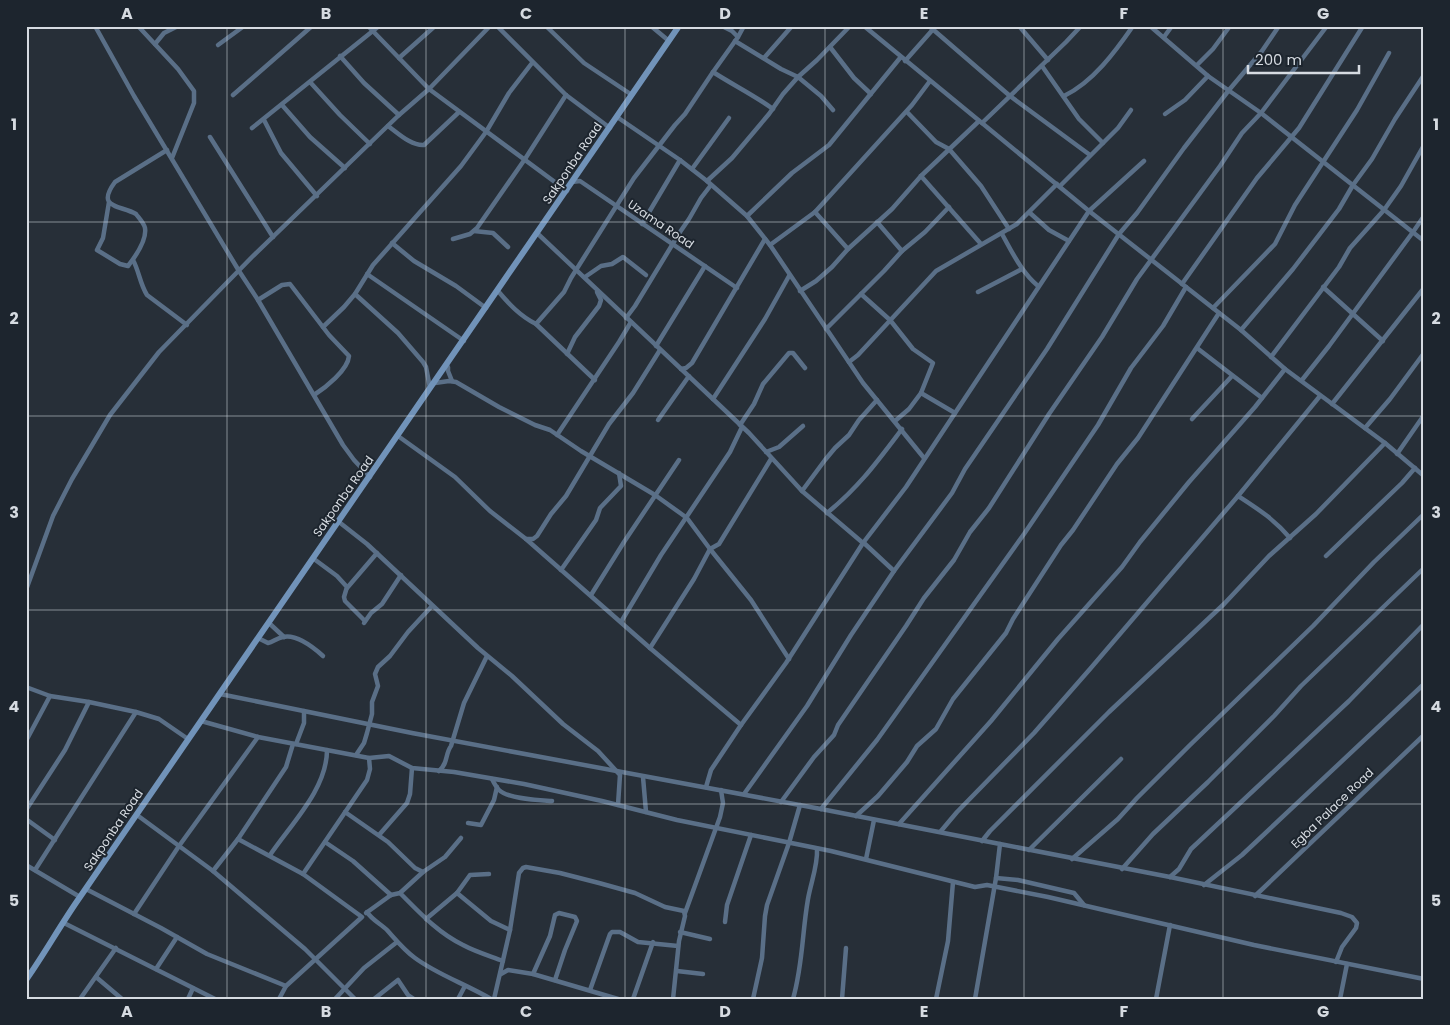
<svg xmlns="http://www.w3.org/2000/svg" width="1450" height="1025" font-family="Poppins,sans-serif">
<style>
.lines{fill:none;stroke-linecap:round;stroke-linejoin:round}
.minor{stroke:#5a6f87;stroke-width:4.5}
.secondary{stroke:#7193b9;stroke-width:6}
.grid{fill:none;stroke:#d6dbe1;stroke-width:1;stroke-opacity:0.55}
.labels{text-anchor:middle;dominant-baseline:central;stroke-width:4;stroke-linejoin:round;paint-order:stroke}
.street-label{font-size:12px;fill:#d6dbe1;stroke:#1d252e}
.neatline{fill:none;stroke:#d6dbe1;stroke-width:2}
.grid-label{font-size:16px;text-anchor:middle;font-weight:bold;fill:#d6dbe1}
</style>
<rect width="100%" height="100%" fill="#272f38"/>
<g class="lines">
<g class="minor">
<polyline points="95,26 134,96 239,271 258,300 343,445 354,460 370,477"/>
<polyline points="138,26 178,69 194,91 194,103 172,158"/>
<polyline points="368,26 429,89 567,191"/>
<polyline points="497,26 566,95 610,128"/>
<polyline points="546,26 584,63 632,95"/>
<polyline points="651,26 669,41"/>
<polyline points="722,26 732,31 738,37"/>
<polyline points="864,26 1089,211 1241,330 1285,369 1385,443 1424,476"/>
<polyline points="929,26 1010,96 1090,155"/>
<polyline points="1019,26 1048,60"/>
<polyline points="1150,26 1208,76 1261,113 1424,241"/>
<polyline points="1164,37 1172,26"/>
<polyline points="735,41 781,69 798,77 821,96 833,110"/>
<polyline points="155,44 164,33 178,26"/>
<polyline points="218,45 244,26"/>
<polyline points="830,47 854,78 871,94"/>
<polyline points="340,56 364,83 399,115"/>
<polyline points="399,58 435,26"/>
<polyline points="764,58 792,26"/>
<polyline points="905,61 936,26"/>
<polyline points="1197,65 1213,49 1230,26"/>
<polyline points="1042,66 1079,119 1103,143"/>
<path d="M713 72C733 85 754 95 773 109"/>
<polyline points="310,82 340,115 370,144"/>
<polyline points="233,95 312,26"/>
<path d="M1064 96C1093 82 1115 52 1133 26"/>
<polyline points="282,105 310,137 345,168"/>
<polyline points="907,112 936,142 949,149 981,186 1009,229"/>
<polyline points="1165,114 1185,100 1208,76"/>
<polyline points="617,117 680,160 707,181 747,216 770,245 863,383 924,458"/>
<polyline points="264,120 281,153 317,196"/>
<polyline points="982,123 1066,42 1081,26"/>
<path d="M388 126C398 133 411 146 424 145L459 112"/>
<polyline points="252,128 379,26"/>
<polyline points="210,137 273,237"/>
<polyline points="692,169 729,118"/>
<polyline points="921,176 981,244"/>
<polyline points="707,181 732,158 769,114 783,94 798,77 817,60 850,26"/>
<polyline points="572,182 580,181 737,288"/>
<polyline points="1060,186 1118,128 1131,110"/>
<path d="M109 202 103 238 97 250 120 264 128 266C135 257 147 240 145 228 144 223 139 218 136 214 121 205 95 209 115 182L167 150"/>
<polyline points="815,212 848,249"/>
<polyline points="1030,213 1049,230 1069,241"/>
<polyline points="747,216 792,173 829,145 900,58"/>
<polyline points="877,222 902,251"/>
<polyline points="642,224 680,160"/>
<polyline points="474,231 493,233 508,247"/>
<polyline points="537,233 749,433 802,491 863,543"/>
<path d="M1002 234C1012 252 1022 273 1038 286"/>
<polyline points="453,239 470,234 477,228 525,159 566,95"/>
<polyline points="392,243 414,261 456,286 486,308"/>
<polyline points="770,245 815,212 912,105 930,81"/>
<path d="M133 260C139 271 140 284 147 295L187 325"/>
<polyline points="367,274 464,341"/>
<polyline points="585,277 601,266 612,264 623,257 646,275"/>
<polyline points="1182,284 1257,178 1299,128 1363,26"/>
<polyline points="1323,287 1383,341"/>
<path d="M498 291C509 304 520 316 536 324L564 292 571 278 634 178 675 125 685 114 713 72 738 37 744 26"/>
<polyline points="800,291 816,281 832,267 848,249 892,209 921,176 979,121"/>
<polyline points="978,292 1022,269"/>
<polyline points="355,294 398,333 423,362 426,367 430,388"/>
<polyline points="861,294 890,320 913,349 933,363 921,393 909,409 895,421"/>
<path d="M258 300 282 285 290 284 329 335 349 356C348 370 325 388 314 395"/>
<polyline points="1213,308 1275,244 1295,205 1357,110 1389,53"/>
<polyline points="626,318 635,306 680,232 689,219 701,198 711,185"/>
<polyline points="536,324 595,380"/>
<polyline points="323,327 344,307 355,294 373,265 461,166 486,132 509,93 532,63"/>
<polyline points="826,329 884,271 902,251 925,232 949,207"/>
<polyline points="1241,330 1293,269 1339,209 1353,185 1372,159 1395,119 1424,75"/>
<polyline points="656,346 705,266"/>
<polyline points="1197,348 1262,398"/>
<polyline points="567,354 575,337 599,306 601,300 597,292"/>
<polyline points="1271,357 1339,267 1350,248 1384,210 1401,186 1424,145"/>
<polyline points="849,362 858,355 936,271 1017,224 1057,184"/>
<polyline points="448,367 448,371 452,381"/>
<polyline points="681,369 686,368 692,363 765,239"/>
<polyline points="1302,380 1329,346 1413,232 1424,216"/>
<polyline points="435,383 449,381 456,382 499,407 535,425 550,430 581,451 655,495 687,518 710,549 751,600 789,659"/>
<polyline points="921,393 955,413"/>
<polyline points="713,399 765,319 789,276"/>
<polyline points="1332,404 1424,288"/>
<polyline points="1192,419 1232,376"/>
<polyline points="658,420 689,376"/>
<polyline points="740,425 754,404 763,384 789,353 793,353 805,368"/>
<polyline points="1365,428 1390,399 1424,353"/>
<polyline points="557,435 619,342 631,322"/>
<polyline points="398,436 455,477 490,511 526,539 650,648 741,725"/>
<polyline points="766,452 779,447 803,426"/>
<polyline points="1397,454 1424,415"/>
<polyline points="802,491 825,460 835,448 849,435 859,420 877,400"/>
<path d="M1238 496C1258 509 1274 519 1290 538"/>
<path d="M827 513C859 487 877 462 902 429"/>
<polyline points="339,522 367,544 478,648 512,676 563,724 598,751 620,775 618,805"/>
<polyline points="526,539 533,539 537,536 551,514 566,496 609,424 633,393 660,350"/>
<polyline points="864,543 894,571 952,493 965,469 1047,349 1119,234 1137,213 1184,148 1229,90 1262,51 1279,26"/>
<polyline points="1326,556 1402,483 1415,468"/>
<polyline points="314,559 337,576 347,587 344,597 345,601 365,621"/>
<polyline points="561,570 596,520 600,508 621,486 619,473"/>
<polyline points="347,588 377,553"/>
<polyline points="26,590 53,516 72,479 110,415 159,352 252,257 399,115 429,89 490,26"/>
<polyline points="591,595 624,542 679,460"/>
<polyline points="621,622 661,555 730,452 742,427"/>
<polyline points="269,623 284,637"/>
<polyline points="364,623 371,613 382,604 401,575"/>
<path d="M258 638 268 643C273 642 277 638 283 637 297 634 313 647 323 656"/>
<polyline points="650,648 694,579 710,549 719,544 771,459"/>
<polyline points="26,687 50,696 89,702 136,712 159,719 188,739"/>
<polyline points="220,694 412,733 821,809 1000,844 996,878 975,999"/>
<polyline points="201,721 258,737 369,758 389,756 412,768 454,772 524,784 602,801 677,820 831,851 975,887 987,885 1048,897 1254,945 1424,979"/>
<polyline points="26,741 50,696"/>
<polyline points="296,744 304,723 304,711"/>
<polyline points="356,755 364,743 367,733 372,714 372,702 378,686 375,674 378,667 390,656 408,632 432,606"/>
<path d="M439 771C448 764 445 754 451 746L464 703 487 656"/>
<polyline points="643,777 646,812"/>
<path d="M492 779C494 783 496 787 499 790 508 799 539 800 552 801"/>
<polyline points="706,787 711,770 741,725 786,663 863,543 906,487 1089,211 1144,161"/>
<polyline points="744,794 807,706 851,635 894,571"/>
<polyline points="781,802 814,757 834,735 838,725 906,626 924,598 954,560 970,532 989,508 1049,414 1102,337 1137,279 1220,166 1242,133 1261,113 1327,26"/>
<polyline points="821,809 877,740 1024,534 1098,425 1131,368 1163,326 1186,287"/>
<polyline points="26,810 65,750 89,702"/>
<polyline points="345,812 388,842 415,868 423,872"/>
<polyline points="137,815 213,871 305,949 355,999"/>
<polyline points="856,816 878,796 907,762 917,746 936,729 953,699 1006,633 1013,619 1061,545 1073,530 1117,464 1138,438 1219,313"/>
<polyline points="26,819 55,840"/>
<polyline points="468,823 481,825 494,800 497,787"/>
<polyline points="899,824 991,721 1058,639 1122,567 1140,542 1189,482 1255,407 1285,369"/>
<polyline points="941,831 957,812 1034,733 1090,669 1238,496 1320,396"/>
<polyline points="379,835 407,803 410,794 412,768"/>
<polyline points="238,839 303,874 362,917 286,986 279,999"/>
<polyline points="982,841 990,831 1109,712 1224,604 1269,556 1316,514 1385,443"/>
<polyline points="325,842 353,861 391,895"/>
<polyline points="1000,844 1170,877 1341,913 1352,917 1357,923 1356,928 1342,947 1336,962"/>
<polyline points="1029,850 1121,759"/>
<path d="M270 855C291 824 327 789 327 750"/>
<polyline points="866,859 874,820"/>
<polyline points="1072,859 1118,819 1137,798 1190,745 1313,626 1374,562 1424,514"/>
<polyline points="26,865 80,897"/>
<polyline points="1122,869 1153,834 1208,782 1274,716 1301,686 1424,568"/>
<polyline points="35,870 136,712"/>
<polyline points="213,871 238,839 286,767 293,744"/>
<polyline points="303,874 367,780 370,769 369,758"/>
<polyline points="1170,877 1179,869 1191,849 1349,701 1424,624"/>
<polyline points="996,878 1018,880 1074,893 1084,905"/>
<polyline points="1204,885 1242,855 1424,684"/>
<polyline points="86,889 161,928 207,954 286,986"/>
<path d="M400 893C419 912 438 933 463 945 476 952 490 956 503 961"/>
<polyline points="457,893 491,921 510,930"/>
<polyline points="1255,896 1424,735"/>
<path d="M367 912C372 920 381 924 387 930 396 940 404 950 415 958 438 975 466 984 491 999"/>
<polyline points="366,913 391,895 400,893 423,872 445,857 461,838"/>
<polyline points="685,913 720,817 723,803 721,790"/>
<polyline points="134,914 179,846 258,737"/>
<polyline points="426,919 457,893 470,875 489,874"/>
<polyline points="725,922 727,905 751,835"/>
<polyline points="64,923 215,999"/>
<polyline points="680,932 710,939"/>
<polyline points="156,969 177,937"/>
<polyline points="677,971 703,974"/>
<polyline points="501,974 508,970 533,974 618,999"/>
<polyline points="533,974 550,936 555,915 559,913 575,917 577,921 565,950 555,980"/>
<polyline points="96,977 122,999"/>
<polyline points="590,990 610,934 612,932 620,932 638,942 678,946"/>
<polyline points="80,999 116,948"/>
<polyline points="188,999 193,988"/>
<polyline points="335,999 364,968 397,942"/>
<polyline points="374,999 398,980 408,995 414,999"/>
<polyline points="458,999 465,986"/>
<polyline points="494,999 510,930 519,873 523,868 526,867 560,873 599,883 635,893 665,907 684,911 685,916 679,941 673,999"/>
<polyline points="633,999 653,942"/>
<polyline points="753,999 762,958 765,916 767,905 789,843 800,805"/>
<path d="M793 999C803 964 802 933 808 899 811 882 818 865 817 849"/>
<polyline points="842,999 846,948"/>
<polyline points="936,999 948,941 953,882"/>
<polyline points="1156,999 1170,925"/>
<polyline points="1340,999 1347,964"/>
</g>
<path class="secondary" d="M26 980C45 953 61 924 80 897 279 606 481 317 679 26"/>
</g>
<path class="grid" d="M227 26V999M426 26V999M625 26V999M825 26V999M1024 26V999M1223 26V999M26 222H1424M26 416H1424M26 610H1424M26 804H1424"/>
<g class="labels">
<g class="street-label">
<text transform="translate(572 163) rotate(-56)">Sakponba Road</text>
<text transform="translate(661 224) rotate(34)">Uzama Road</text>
<text transform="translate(343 496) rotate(-55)">Sakponba Road</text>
<text transform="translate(1332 808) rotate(-44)">Egba Palace Road</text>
<text transform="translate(113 830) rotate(-56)">Sakponba Road</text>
</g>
</g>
<rect width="1450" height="1025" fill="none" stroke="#1d252e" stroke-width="55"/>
<path d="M1248 65v8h111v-8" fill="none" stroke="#d6dbe1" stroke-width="2.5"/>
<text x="1255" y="65" font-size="15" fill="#d6dbe1" stroke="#1d252e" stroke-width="4" paint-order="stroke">200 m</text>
<rect x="28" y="28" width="1394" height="970" class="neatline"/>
<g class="grid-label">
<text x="127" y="19">A</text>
<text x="326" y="19">B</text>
<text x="526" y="19">C</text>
<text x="725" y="19">D</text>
<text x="924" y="19">E</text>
<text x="1124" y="19">F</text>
<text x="1323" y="19">G</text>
<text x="14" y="130">1</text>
<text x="1436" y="130">1</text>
<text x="14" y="324">2</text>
<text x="1436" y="324">2</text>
<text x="14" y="518">3</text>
<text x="1436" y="518">3</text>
<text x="14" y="712">4</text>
<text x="1436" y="712">4</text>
<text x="14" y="906">5</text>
<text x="1436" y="906">5</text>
<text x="127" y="1017">A</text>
<text x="326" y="1017">B</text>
<text x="526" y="1017">C</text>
<text x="725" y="1017">D</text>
<text x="924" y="1017">E</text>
<text x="1124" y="1017">F</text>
<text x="1323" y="1017">G</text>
</g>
</svg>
